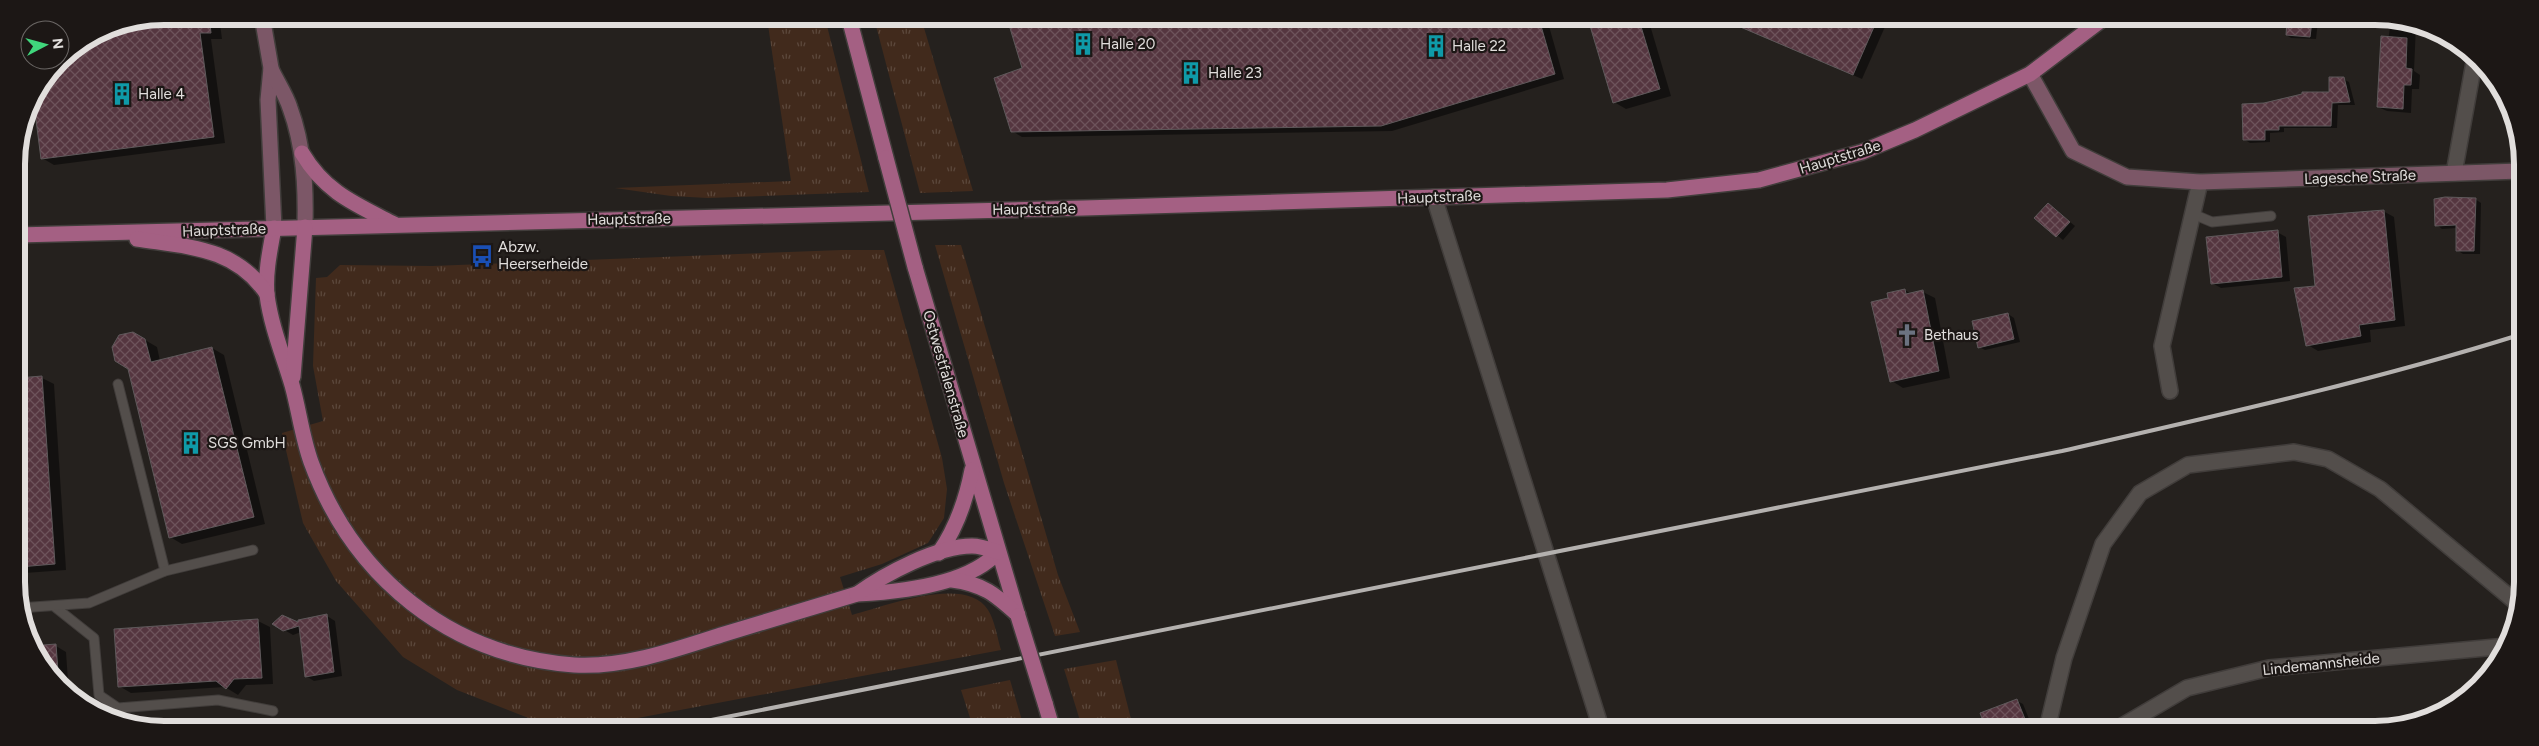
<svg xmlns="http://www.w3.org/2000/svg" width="2539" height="746" font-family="Figtree,sans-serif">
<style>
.grass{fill:url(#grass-tufts)}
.shadow{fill:#0007}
.building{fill:url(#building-cross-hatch);stroke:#5f595b}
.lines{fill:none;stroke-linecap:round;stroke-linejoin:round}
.lane-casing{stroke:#413d3b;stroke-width:11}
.street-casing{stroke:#413d3b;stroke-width:18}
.secondary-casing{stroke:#413d3b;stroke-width:18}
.primary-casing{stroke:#413d3b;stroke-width:18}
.lane{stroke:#534e4b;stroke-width:9}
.street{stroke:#534e4b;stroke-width:15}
.secondary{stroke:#7c5767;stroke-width:15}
.primary{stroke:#a46083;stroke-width:15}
.rail{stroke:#b4b1af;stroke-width:4}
.primary-bridge-casing{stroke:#413d3b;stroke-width:18;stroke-linecap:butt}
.primary-bridge{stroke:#a46083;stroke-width:15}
.labels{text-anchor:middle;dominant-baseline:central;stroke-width:4.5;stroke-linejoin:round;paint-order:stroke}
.poi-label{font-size:15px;fill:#e1dedc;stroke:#1c1715;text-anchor:start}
.street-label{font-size:15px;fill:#e1dedc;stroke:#1c1715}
.rim{fill:none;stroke:#e1dedc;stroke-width:6}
</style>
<defs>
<pattern id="grass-tufts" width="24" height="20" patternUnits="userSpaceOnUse" patternTransform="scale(1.25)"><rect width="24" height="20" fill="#412a1c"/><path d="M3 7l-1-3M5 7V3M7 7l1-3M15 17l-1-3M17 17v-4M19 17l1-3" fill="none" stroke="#5c483c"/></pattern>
<pattern id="building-cross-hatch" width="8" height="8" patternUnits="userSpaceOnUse" patternTransform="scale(1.25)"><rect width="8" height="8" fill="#553640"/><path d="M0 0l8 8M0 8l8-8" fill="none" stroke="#6d535b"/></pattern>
</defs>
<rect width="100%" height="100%" fill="#25211e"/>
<g class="grass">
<polygon points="767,18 825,18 869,192 708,198 671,196 615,188 791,181"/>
<polygon points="874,18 921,18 973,191 920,193"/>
<polygon points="935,245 961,245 1058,575 1080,632 1055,636 1004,483"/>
<path d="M842 250H884L942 458 947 489 944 518 928 543 882 564 840 577 852 615C883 607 966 574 988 610 995 621 997 637 1001 650L595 726H549L457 690 403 657 336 581 303 523 282 433 323 421 313 366 316 278 327 277 340 265 432 266Z"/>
<polygon points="1116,660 1133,727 1082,727 1064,669"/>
<polygon points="1010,680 1024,727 973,727 961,690"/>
</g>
<g class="shadow">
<polygon points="164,16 219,16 222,39 211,39 225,143 54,165 42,158 36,104 30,104 59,60 108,27"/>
<polygon points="1008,18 1547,19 1564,79 1392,131 1022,137 1012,131 1024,69"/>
<polygon points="1590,19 1667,20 1650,25 1671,96 1626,109 1614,102"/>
<polygon points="1727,20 1888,20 1862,79"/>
<polygon points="2286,21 2318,21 2316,39 2291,38 2286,35"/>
<polygon points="2391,21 2413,21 2420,25 2416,25 2414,71 2420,75 2419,89 2412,89 2411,113 2387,111 2378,107"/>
<polygon points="2343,79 2349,82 2355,105 2338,105 2337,128 2284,128 2284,132 2270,133 2270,142 2250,143 2244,139 2265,104 2330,93"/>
<polygon points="2475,199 2481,203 2480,254 2463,254 2457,250 2457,228 2442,229 2437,225"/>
<polygon points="2048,204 2075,226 2063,240 2036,218"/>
<polygon points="2383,211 2394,217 2405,326 2370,330 2371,342 2318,351 2308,345 2316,287"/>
<polygon points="2520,221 2519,256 2511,223"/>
<polygon points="2277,232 2286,237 2290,281 2221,288 2212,283"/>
<polygon points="1905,290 1911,294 1923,292 1935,298 1950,378 1903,388 1892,381 1890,299"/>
<polygon points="2519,301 2519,313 2516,302"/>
<polygon points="2008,314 2014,318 2020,342 1985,350 1979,347"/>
<polygon points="133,333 157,347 160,361 212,348 224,355 265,524 182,544 170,537"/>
<polygon points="42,378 54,384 66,570 25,573 19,570 18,379"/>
<polygon points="327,616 335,621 342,676 314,681 306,676 301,632 293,635 274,624 300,623"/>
<polygon points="258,621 270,627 273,684 246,685 238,695 225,687 131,693 119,686"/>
<polygon points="56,646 66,652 68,681 71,683 72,693 59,686 33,649"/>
<polygon points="2017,701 2023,704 2033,729 1987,729"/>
</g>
<g class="building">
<polygon points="164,16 209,16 211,33 200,33 214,137 41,159 33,96 59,60 108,27"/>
<polygon points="1007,18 1539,19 1555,74 1381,126 1011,132 994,78 1022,68"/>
<polygon points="1588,19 1639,20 1660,89 1613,103"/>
<polygon points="1724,20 1877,20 1853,75"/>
<polygon points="2287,21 2312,21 2310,37 2286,35"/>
<polygon points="2381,36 2407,38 2406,68 2412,69 2411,85 2404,85 2403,109 2377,107"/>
<polygon points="2329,77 2344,77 2350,102 2332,103 2331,126 2279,126 2279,130 2265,130 2265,140 2243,140 2242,104 2264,103 2302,94 2302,92 2329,92"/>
<polygon points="2445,197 2476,198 2474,251 2456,251 2456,225 2435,226 2434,199"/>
<polygon points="2048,203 2070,222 2056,237 2034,218"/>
<polygon points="2384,210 2395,320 2359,325 2361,336 2306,346 2294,288 2315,286 2308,216"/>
<polygon points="2278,230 2282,277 2211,284 2206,237"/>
<polygon points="1905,289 1906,294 1923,290 1939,371 1890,382 1871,302 1888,298 1887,293"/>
<polygon points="2008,313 2014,339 1978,348 1972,321"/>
<polygon points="133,332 145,339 151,362 212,347 254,517 169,538 128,369 115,361 112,347 119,335"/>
<polygon points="42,376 55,564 19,567 18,378"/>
<polygon points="327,614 334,672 305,677 299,626 283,631 272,624 282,615 298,622 298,620"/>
<polygon points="258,619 262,678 234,679 226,689 216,681 118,687 114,629"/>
<polygon points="56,644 59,686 31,646"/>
<polygon points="2017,699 2029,729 1986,729 1980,713"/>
</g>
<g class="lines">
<defs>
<g id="lane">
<polyline points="2193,214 2212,222 2271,216"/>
<polyline points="118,384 165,571"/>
<polyline points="55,607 94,638 99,695 118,708 218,700 273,711"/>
<polyline points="19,608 89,603 165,571 253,550"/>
</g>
<g id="street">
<polyline points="2454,173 2475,57"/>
<polyline points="1434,197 1601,728"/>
<polyline points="2170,391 2162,346 2200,182"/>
<polyline points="2047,729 2064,658 2103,544 2140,493 2188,465 2294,452 2328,459 2380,489 2518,604"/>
<polyline points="2117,729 2187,688 2269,668 2507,646"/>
</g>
<g id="secondary">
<polyline points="262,16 271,68 268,100 274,228"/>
<path d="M271 69C277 82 286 95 290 108 304 146 306 187 305 227"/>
<polyline points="2030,74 2073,151 2127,177 2200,182 2520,171"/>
</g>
<g id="primary">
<polyline points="849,18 886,158"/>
<path d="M302 153C325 192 355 204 394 224"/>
<path d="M274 228C270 250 265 273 267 295 271 326 283 355 292 385 299 410 302 437 311 462 353 577 450 656 574 665 623 668 675 650 721 635 766 621 812 608 857 594 900 592 968 585 998 552"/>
<polyline points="17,235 1084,208 1667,190 1759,180 1862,152 1915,130 2030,74 2100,21"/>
<path d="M137 239C188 247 235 247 267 294"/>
<polyline points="915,267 1018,616"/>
<polyline points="293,377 305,227"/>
<path d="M939 553C957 527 966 501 972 470"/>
<path d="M952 580C983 584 995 594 1018 615"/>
<path d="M857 594C885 574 937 546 972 546 981 546 989 549 998 552"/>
<polyline points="1045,703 1052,727"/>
</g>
</defs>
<use href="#lane" class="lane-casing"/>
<use href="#street" class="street-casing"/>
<use href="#secondary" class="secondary-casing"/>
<use href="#primary" class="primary-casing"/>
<use href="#lane" class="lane"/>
<use href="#street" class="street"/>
<use href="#secondary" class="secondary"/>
<use href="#primary" class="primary"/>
<path class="rail" d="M681 726 2062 451C2215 416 2369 382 2519 335"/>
<defs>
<g id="primary-bridge">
<polyline points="886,158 915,267"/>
<polyline points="1018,616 1045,703"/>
</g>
</defs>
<use href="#primary-bridge" class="primary-bridge-casing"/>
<use href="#primary-bridge" class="primary-bridge"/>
</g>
<defs>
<symbol id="building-bare" viewBox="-9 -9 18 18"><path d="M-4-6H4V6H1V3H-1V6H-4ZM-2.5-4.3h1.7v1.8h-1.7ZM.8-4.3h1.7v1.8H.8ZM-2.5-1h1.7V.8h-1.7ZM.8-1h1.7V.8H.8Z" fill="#0f9aa8" stroke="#1c1715" stroke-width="2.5" paint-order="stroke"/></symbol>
<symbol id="bus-bare" viewBox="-9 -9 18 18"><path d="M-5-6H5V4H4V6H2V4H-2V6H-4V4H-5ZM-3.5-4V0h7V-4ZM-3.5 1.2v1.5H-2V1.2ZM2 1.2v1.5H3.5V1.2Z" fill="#1a4fb4" stroke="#1c1715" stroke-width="2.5" paint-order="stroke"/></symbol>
<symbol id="church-bare" viewBox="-9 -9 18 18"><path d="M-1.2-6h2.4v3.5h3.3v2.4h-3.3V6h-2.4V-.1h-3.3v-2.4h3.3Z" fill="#6b7280" stroke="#1c1715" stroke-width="2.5" paint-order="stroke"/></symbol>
</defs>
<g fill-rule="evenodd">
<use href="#building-bare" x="1067" y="28" width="32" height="32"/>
<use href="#building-bare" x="1420" y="30" width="32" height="32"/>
<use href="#building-bare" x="1175" y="57" width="32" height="32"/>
<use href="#building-bare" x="106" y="78" width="32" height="32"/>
<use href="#bus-bare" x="466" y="240" width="32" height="32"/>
<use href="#church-bare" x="1891" y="319" width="32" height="32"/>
<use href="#building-bare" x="175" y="427" width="32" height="32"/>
</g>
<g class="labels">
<g class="poi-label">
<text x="1100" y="44">Halle 20</text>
<text x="1452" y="46">Halle 22</text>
<text x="1208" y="73">Halle 23</text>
<text x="138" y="94">Halle 4</text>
<text x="498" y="247">Abzw.<tspan x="498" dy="17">Heerserheide</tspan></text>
<text x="1924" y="335">Bethaus</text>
<text x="208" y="443">SGS GmbH</text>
</g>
<g class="street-label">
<text transform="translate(1840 157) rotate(-17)">Hauptstraße</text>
<text transform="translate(2360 177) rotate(-2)">Lagesche Straße</text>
<text transform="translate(1439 197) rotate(-2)">Hauptstraße</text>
<text transform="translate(1034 209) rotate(-1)">Hauptstraße</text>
<text transform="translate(629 219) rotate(-1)">Hauptstraße</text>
<text transform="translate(224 230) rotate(-2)">Hauptstraße</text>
<text transform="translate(946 374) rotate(74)">Ostwestfalenstraße</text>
<text transform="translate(2321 664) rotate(-6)">Lindemannsheide</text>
</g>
</g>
<path d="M0 0H2539V746H0ZM164 25H2375A139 139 0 0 1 2514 164V582A139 139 0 0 1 2375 721H164A139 139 0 0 1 25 582V164A139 139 0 0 1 164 25Z" fill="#1c1715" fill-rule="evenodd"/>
<path class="rim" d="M164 25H2375A139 139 0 0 1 2514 164V582A139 139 0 0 1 2375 721H164A139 139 0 0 1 25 582V164A139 139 0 0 1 164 25Z"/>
<g transform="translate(45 45) rotate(84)"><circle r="24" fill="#1c1715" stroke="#6b6765"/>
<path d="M0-4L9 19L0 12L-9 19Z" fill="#40d77c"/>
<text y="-8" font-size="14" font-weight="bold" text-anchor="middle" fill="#e1dedc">N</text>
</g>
</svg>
